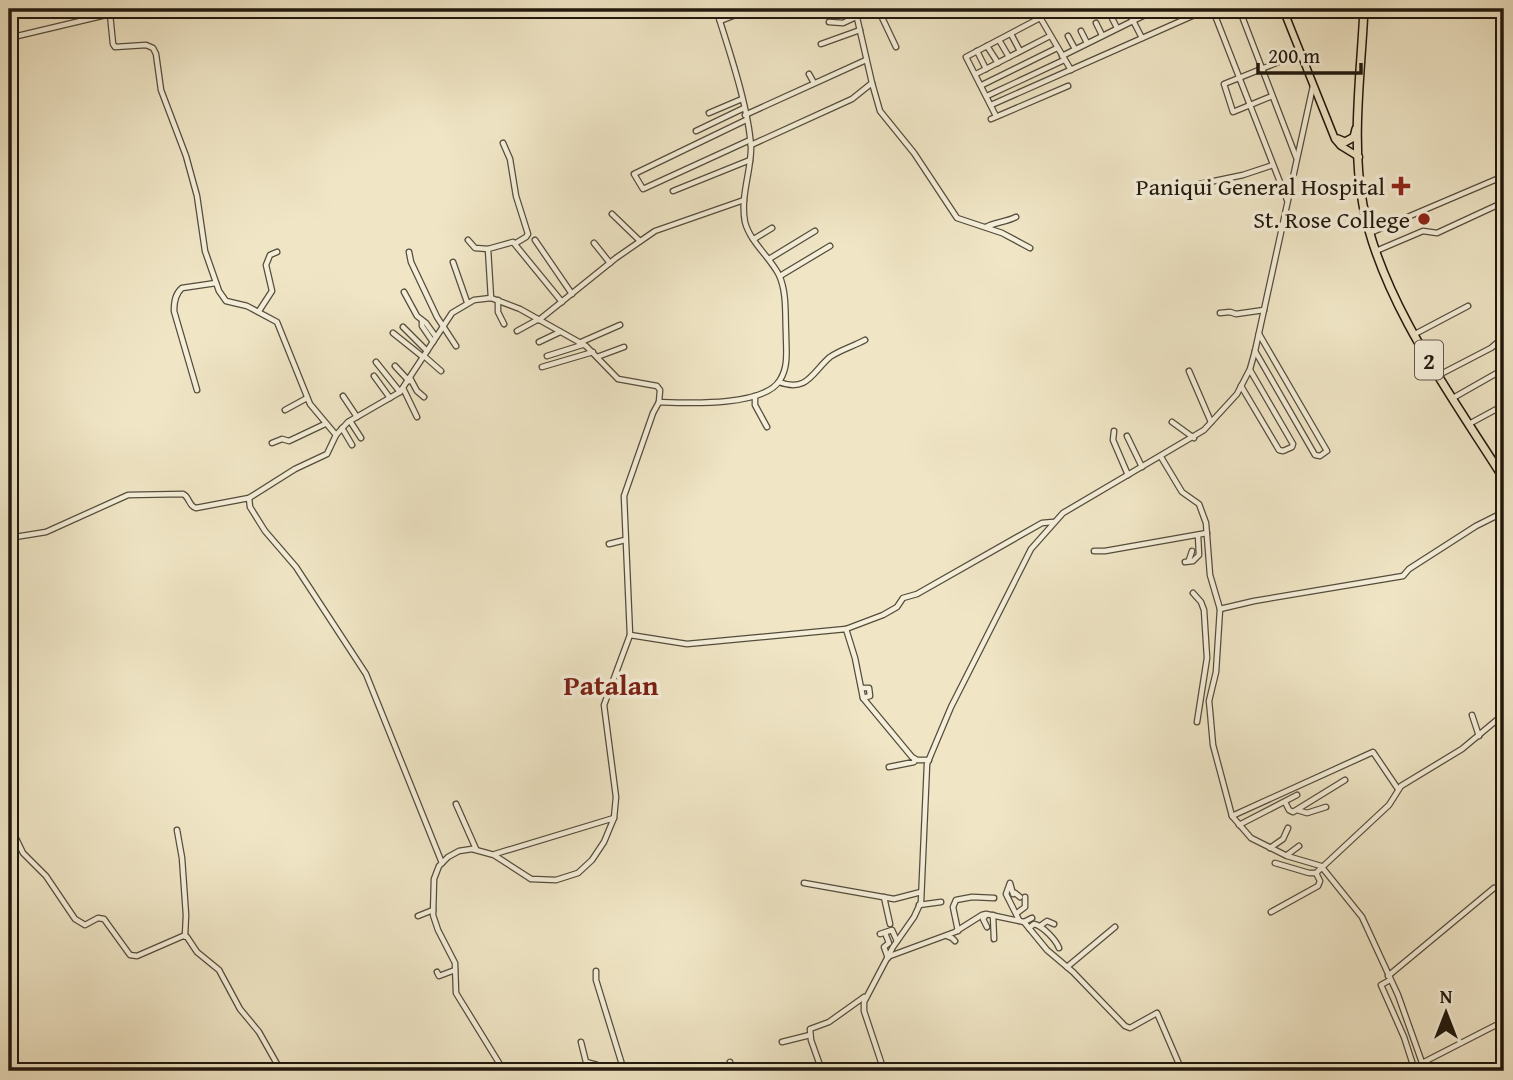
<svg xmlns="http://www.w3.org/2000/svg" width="1513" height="1080" font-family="'Gentium Book Plus',serif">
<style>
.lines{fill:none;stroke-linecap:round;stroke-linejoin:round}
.stream{stroke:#726a57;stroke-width:2}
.minor-casing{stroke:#544c3c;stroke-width:7}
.major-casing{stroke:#20180e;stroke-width:9}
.highway-casing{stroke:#20180e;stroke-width:10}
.minor{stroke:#f5efda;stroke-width:4.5}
.major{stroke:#f0e6c6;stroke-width:6}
.highway{stroke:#f0e6c6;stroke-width:7}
.poi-dot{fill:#8f2418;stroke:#f5efda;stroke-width:2.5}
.labels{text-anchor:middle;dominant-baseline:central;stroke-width:7;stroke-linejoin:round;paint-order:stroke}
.shield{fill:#f5efda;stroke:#60584b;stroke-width:2}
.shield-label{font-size:23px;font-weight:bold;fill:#20180e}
.poi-label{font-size:24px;fill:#20180e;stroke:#f5efda;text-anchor:end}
.quarter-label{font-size:28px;font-weight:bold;fill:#7a1f14;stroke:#f5efda}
</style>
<rect width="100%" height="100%" fill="#f0e6c6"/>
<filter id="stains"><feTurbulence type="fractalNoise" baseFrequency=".00286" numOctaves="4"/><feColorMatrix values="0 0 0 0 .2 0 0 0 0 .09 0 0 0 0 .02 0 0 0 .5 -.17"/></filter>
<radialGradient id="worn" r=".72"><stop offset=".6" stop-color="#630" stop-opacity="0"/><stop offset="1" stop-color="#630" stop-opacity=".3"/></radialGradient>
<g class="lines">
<polyline class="stream" points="361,9 363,14"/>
<defs>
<g id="minor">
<polyline points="855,9 872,83"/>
<polyline points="878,9 896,47"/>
<polyline points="1127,9 1142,38"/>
<polyline points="1240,11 1296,157"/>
<polyline points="110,14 113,44 115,47 146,45 153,48 156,54 161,90 186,156 197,196 205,251 219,291 226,301 247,306 277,322 310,404 336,435"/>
<polyline points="1038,14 1071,70"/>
<polyline points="1111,16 1117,28"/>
<polyline points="1216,18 1287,200"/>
<polyline points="720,21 751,9"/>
<polyline points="829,22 843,23 856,17"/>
<polyline points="1096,23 1102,35"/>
<polyline points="1081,31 1087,43"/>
<polyline points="1011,34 1020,51"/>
<polyline points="1068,36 1075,49"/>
<polyline points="9,38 110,14 109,9"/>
<polyline points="999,40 1009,57"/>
<polyline points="821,44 860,30"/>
<polyline points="987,46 998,63"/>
<polyline points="977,51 986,69"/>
<polyline points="1062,56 1157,9"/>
<polyline points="809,74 814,83"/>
<polyline points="976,74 1050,36"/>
<polyline points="982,85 1057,48"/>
<polyline points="987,96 1064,60"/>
<polyline points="1272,96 1233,112 1224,84 1301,53"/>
<polyline points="991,105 1208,9"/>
<polyline points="709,113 742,99"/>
<polyline points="745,115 866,60"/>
<polyline points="996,116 966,57 1040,18"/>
<polyline points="991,119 1068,86"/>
<polyline points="746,120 634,174 643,189 750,140"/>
<polyline points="696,131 744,108"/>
<polyline points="503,143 510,159 516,196 528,234 526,237 516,243"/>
<polyline points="751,145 852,99 872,83 880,111 914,153 957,218 1002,233 1030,248"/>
<polyline points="1176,189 1243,175 1273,165"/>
<polyline points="673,191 750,160"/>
<polyline points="612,214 640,241"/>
<path d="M986 227C996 222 1006 222 1016 217"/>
<polyline points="1370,233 1504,176"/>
<polyline points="754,239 772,228"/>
<polyline points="468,240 475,248 488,249"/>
<polyline points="535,240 572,294"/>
<polyline points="594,243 610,263"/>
<polyline points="1376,251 1423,231 1437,233 1504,202"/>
<polyline points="409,252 411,262 437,317 456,346"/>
<polyline points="769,259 815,231"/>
<polyline points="453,262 467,302"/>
<polyline points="780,276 830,246"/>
<polyline points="404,292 417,316 426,323 436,337"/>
<polyline points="491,298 488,249 513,242 562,302"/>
<polyline points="498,300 498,312 504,324"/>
<polyline points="259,311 272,291 266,265 270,255 277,252"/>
<polyline points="1220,313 1230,312 1236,314 1264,310"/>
<polyline points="539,320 616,258 655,231 744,200"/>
<polyline points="422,322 422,326 433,342"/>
<polyline points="403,327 427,351"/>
<polyline points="517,331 537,320"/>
<polyline points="393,333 423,357"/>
<polyline points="1415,334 1468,306"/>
<polyline points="539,342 560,332"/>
<polyline points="579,343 620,325"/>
<polyline points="1255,351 1315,455 1320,456 1327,451 1259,334"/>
<polyline points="424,356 441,371"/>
<polyline points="547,356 582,345"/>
<polyline points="597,357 624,347"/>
<polyline points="376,362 400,392"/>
<polyline points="395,366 409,381"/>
<polyline points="542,367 593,352"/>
<polyline points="1189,371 1211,422"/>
<polyline points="1439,375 1491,348 1504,337"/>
<polyline points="374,376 390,398"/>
<polyline points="410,378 417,391 424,397"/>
<path d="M779 382C808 393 813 371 830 357 840 350 854 346 865 340"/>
<polyline points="1241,386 1279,450 1283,451 1292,447 1293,444 1250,370"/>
<polyline points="403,388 417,417"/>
<path d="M197 390 174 311C174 302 175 294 182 288L216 283"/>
<polyline points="343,396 357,417"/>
<polyline points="755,396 755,405 767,427"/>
<polyline points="1453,398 1504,369"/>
<polyline points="285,410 307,398"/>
<polyline points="350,421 361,438"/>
<polyline points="1172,422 1194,438"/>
<polyline points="1469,424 1504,405"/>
<polyline points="342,428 352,445"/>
<polyline points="1114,431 1113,440 1128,475"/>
<polyline points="1127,436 1142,467"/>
<polyline points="272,443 282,439 289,441 325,424"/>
<polyline points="1161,457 1182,492 1199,504 1206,523 1210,575 1220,609 1216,672 1209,701 1210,711 1213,745 1232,816 1251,838 1287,856 1321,866 1362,917 1398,995 1425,1071"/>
<path d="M9 538 46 532 128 495 183 494C190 497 188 506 196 508L249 498"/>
<polyline points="609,544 625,540"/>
<polyline points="1094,551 1105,551 1207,533"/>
<polyline points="1189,560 1192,551"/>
<polyline points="1185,562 1193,561 1199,555 1198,535"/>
<polyline points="1193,593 1201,602 1204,610 1207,658 1197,722"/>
<polyline points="1220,609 1254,601 1403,576 1409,569 1476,526 1504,512"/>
<polyline points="846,629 883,615 897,607 903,598 917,594 1042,523 1053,522"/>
<polyline points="630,635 687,644 846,629 855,658 863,698 912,757 917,760 929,760"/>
<polyline points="862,688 869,688 870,696 863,698"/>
<polyline points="1499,697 1504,705"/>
<polyline points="1472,715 1479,736"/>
<polyline points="889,767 914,762 915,759"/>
<polyline points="1285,802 1289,810 1293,812 1345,780"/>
<polyline points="456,804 476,849"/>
<polyline points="1297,810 1307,813 1326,807"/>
<polyline points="1232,816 1373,752 1398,789"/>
<polyline points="9,824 23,853 46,876 75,919 85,925 98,918 104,919 130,955 137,956 183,936 187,937 197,952 219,970 240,1009 259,1032 281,1071"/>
<polyline points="1239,825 1297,795"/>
<polyline points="177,830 182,858 186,915 185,936"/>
<polyline points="1270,848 1283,839 1288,828"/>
<polyline points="495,854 614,818"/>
<polyline points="1287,855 1299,846"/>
<polyline points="442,863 366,674 296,567 265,531 250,507 249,498 295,469 327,454 336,435 348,422 400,392 452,313 474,300 491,298 520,309 586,346 618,379 657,386 660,390 659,402"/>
<polyline points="1275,863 1309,873 1316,873 1389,805 1401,786 1462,749 1504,714"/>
<polyline points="804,883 894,899 921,892"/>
<polyline points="1015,893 1020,897"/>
<polyline points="1013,894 1010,883 1006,894 1019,920"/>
<polyline points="884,897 890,924"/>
<polyline points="919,905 941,902"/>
<polyline points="1271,912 1318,886 1320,881 1316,873"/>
<polyline points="1017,913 1025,907 1025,897"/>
<polyline points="986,915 983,919 987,927"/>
<polyline points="993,915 994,939"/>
<polyline points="418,916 433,910"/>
<polyline points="1024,922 1032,918"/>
<polyline points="1040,926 1047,921 1054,924"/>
<path d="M1029 928 1034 924C1043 926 1056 940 1059 948"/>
<polyline points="958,931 953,907 956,900 972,897 994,898"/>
<polyline points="885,933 889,943 884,947 888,958"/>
<polyline points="880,934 892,930 897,941"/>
<polyline points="947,936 952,938 955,941"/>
<polyline points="890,956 955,932 982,915 986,914 1024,922 1047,950 1073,972 1125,1026 1130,1028 1157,1013 1182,1071"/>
<polyline points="1067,967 1115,927"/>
<polyline points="596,971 596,980 624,1071"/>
<polyline points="437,972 439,976 455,970"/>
<polyline points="1388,976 1494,888"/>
<polyline points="1390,980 1381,985 1404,1037 1415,1071"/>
<polyline points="581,1042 586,1062 597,1065 599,1071"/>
<polyline points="782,1042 810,1035"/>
<polyline points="730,1062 733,1071"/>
<polyline points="1422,1063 1504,1021"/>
<path d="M504 1071 456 993 455 963 438 930 433 915 434 879 439 866 448 857 459 851 472 849 494 855 531 879 556 880 578 873 592 860 604 842 614 818 616 797 604 705 630 635 624 496 653 413 659 402C687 403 764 407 780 380 789 366 786 349 786 333 785 315 787 292 779 275 770 257 750 242 745 222 740 197 751 172 751 148 749 108 728 47 716 9"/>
<polyline points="822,1071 811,1040 810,1029 829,1022 864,997"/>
<polyline points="884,1071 864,1011 864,1002 893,947 914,917 921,902 927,764 951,707 1031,549 1063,513 1204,430 1237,394 1250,369 1255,351 1313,86"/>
</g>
<polyline id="major" points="1283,9 1335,139 1341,146 1359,157"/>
<g id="highway">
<path d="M1364 9C1361 73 1351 142 1363 205 1381 301 1453 398 1504 479"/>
<polyline points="1338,139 1345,142 1354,137 1356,129"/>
</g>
</defs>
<use href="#minor" class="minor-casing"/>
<use href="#major" class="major-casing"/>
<use href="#highway" class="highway-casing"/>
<use href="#minor" class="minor"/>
<use href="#major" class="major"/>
<use href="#highway" class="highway"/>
</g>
<g class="poi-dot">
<path d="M1397.5 175.5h7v7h7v7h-7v7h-7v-7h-7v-7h7z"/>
<circle cx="1424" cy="219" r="7"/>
</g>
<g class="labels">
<rect class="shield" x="1415" y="340.5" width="28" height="39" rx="5"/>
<g class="shield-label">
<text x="1429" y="360">2</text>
</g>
<g class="poi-label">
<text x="1385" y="186">Paniqui General Hospital</text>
<text x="1410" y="219">St. Rose College</text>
</g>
<g class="quarter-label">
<text x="611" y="684">Patalan</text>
</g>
</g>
<rect width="1513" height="1080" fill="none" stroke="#f0e6c6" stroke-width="35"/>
<rect x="10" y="10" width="1492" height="1059" fill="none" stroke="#20180e" stroke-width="3.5"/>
<rect x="18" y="18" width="1478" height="1045" fill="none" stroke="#20180e" stroke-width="2"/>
<g transform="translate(1446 1013)" stroke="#f5efda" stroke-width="5" paint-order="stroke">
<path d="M0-5L12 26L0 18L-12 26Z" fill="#20180e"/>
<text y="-10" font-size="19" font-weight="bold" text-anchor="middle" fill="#20180e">N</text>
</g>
<path d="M1258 63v10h103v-10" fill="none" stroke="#20180e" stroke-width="3.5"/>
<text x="1268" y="63" font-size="21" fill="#20180e" stroke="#f5efda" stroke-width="5" paint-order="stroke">200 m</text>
<rect width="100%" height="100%" filter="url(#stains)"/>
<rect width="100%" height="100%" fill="url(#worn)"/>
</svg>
